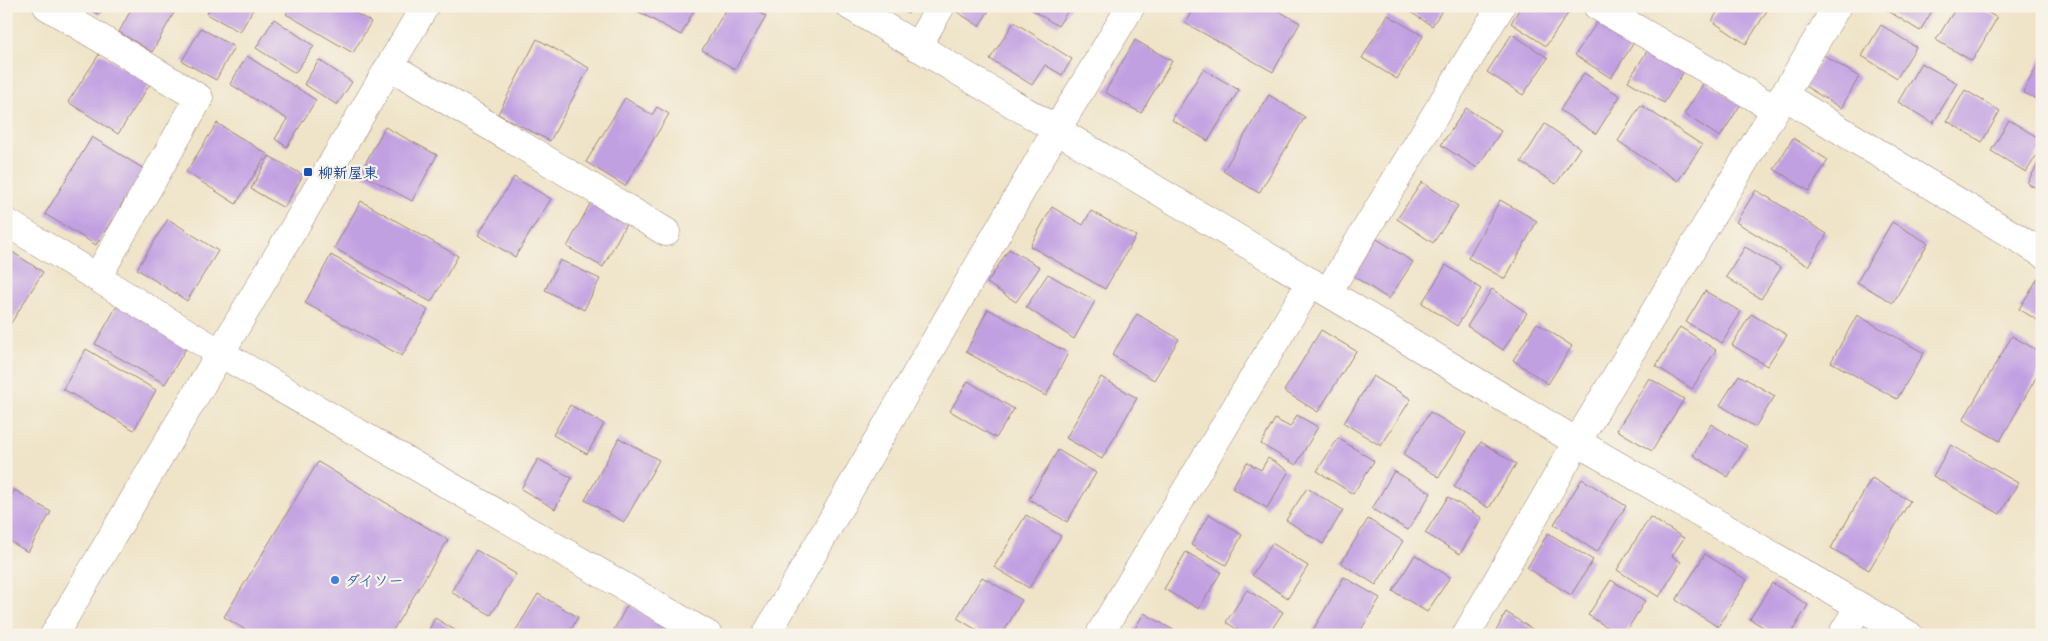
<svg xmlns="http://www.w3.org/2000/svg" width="2048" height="641" font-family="Delius,'Klee One',sans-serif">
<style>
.building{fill:#c1a0e2}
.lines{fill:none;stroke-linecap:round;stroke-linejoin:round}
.minor-casing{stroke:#9c827a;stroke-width:29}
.tertiary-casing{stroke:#9c827a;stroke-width:29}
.minor{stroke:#fff;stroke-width:28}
.tertiary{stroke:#fff;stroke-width:28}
.transit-dot{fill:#1a4fb4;stroke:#f7f3e8;stroke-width:2}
.shop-dot{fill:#3f7fe0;stroke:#f7f3e8;stroke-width:2}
.labels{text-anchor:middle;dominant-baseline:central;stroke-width:4.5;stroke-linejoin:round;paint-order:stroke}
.transit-label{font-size:15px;font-weight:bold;fill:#164399;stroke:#f7f3e8;text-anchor:start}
.shop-label{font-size:15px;font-weight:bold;fill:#366cbe;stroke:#f7f3e8;text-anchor:start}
</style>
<rect width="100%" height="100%" fill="#f7f3e8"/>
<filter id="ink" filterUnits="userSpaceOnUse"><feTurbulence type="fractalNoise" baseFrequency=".02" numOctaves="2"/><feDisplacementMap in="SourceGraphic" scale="10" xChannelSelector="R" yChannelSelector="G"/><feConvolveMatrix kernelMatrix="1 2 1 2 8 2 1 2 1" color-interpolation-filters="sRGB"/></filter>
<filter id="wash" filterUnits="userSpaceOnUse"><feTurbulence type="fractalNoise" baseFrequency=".0096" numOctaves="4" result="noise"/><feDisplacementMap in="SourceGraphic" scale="20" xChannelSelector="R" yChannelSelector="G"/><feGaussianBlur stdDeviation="1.12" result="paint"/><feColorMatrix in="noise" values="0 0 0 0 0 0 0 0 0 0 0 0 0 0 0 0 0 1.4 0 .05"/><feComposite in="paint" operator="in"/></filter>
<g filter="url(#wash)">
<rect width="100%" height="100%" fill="#efe4c8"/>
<g id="blocks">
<g class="building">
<polygon points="84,6 105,6 99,15"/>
<polygon points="133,6 167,6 175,11 152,52 119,32"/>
<polygon points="211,6 255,6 240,32 207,14"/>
<polygon points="290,6 344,6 371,22 353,53 286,14"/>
<polygon points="362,6 378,6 374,13"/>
<polygon points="628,6 696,6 681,35"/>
<polygon points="728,6 749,6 766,17 735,69 702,50"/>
<polygon points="897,6 914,6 908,14"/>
<polygon points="956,6 992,6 979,26 954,10"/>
<polygon points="1035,6 1071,6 1058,26 1032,10"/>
<polygon points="1195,6 1270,6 1300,23 1273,72 1185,23"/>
<polygon points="1401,6 1445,6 1432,26"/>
<polygon points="1521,6 1567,6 1571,9 1546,46 1511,23"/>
<polygon points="1721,6 1770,6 1746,44 1712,21"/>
<polygon points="1886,6 1935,6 1920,31 1885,9"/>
<polygon points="1957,6 1977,6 1997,18 1972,61 1936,40"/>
<polygon points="1388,15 1423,36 1397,79 1362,58"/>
<polygon points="1600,18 1635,41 1611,78 1575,55"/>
<polygon points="274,19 314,46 295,73 256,48"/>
<polygon points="1014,22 1072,59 1062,75 1045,65 1032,85 990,59"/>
<polygon points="1881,25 1916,47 1897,78 1862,56"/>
<polygon points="201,28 234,47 216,80 182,61"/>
<polygon points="1512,34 1548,58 1523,95 1487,72"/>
<polygon points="537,39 589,68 550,141 498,114"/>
<polygon points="1135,40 1172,61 1141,113 1105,92"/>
<polygon points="1649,48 1685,70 1664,103 1628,81"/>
<polygon points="100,53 150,84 118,134 68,102"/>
<polygon points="1824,55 1859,77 1841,108 1805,86"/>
<polygon points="247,56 316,100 287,147 275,139 287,119 230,84"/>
<polygon points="2042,57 2042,102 2023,92"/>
<polygon points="319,60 352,82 337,105 304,84"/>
<polygon points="1921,63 1957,83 1933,123 1898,102"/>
<polygon points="1203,69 1239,90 1208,141 1172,120"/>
<polygon points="1584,73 1620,96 1596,134 1560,110"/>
<polygon points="1705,81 1741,104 1720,137 1684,114"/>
<polygon points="1965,90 2000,111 1982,142 1947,121"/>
<polygon points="1269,95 1305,117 1259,193 1223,171"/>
<polygon points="625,98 652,115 657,107 669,114 625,186 586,162"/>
<polygon points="1641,105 1702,145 1678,181 1618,141"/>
<polygon points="1466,108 1501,131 1477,168 1441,145"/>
<polygon points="2009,120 2042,140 2042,147 2026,172 1991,151"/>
<polygon points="217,123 267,154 236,204 186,172"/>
<polygon points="1545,124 1580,148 1556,184 1521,162"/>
<polygon points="385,127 437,155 412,201 360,173"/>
<polygon points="92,137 144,169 96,245 45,214"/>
<polygon points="1793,138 1828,160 1809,191 1774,169"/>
<polygon points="269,156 303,175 284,208 251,189"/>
<polygon points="2042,157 2042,191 2027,183"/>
<polygon points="514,177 551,199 515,257 478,235"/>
<polygon points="1422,182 1458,206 1433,243 1397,219"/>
<polygon points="1756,190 1827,234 1808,266 1736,222"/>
<polygon points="592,200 628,220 603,267 567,247"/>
<polygon points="1500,200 1537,221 1505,279 1468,258"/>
<polygon points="361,201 458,256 431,302 334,248"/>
<polygon points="1052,207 1083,225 1091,211 1136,236 1105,289 1030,246"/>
<polygon points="168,219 218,251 187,301 137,269"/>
<polygon points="1892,222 1928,243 1893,303 1857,282"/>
<polygon points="1377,239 1413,262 1389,299 1353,276"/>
<polygon points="1745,247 1781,268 1761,299 1726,277"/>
<polygon points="6,248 43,272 6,331"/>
<polygon points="1009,249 1040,267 1016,302 987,283"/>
<polygon points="331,255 428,310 402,356 305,303"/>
<polygon points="560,260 600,279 584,310 545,290"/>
<polygon points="1446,265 1481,289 1457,326 1422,303"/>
<polygon points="1048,274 1095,301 1074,339 1026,307"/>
<polygon points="2038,278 2042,280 2042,323 2019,309"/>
<polygon points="1492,289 1527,313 1503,350 1467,326"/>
<polygon points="1705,291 1741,312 1722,343 1686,322"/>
<polygon points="118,304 188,345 165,384 95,344"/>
<polygon points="988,309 1068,353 1046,396 966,352"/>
<polygon points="1137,314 1179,339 1154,380 1112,355"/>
<polygon points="1751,314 1787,335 1767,366 1732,345"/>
<polygon points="1857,315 1924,353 1897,399 1831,362"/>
<polygon points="1537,323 1572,346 1548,384 1513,360"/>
<polygon points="1680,327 1716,350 1692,389 1656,366"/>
<polygon points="1321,330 1356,351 1318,412 1284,391"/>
<polygon points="2012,336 2042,353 2042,367 2000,441 1963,420"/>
<polygon points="86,349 156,390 134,430 63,389"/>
<polygon points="1739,375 1775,396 1755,427 1720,405"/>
<polygon points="1373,376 1411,399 1381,446 1344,423"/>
<polygon points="1101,377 1137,398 1102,459 1066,438"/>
<polygon points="1649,378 1684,399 1652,451 1617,430"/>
<polygon points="968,381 1014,409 996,438 950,411"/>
<polygon points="570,405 604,424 587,454 553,435"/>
<polygon points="1430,412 1466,433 1439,477 1403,455"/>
<polygon points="1297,415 1318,427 1296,465 1261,444 1275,419 1290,427"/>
<polygon points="1711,424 1747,446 1728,477 1693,455"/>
<polygon points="619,438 659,460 624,522 585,500"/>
<polygon points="1338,438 1374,461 1353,494 1317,471"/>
<polygon points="1481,442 1516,464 1489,508 1454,487"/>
<polygon points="1951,445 2018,483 2000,514 1933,476"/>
<polygon points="1058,450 1096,473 1067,522 1029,499"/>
<polygon points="1268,458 1289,471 1267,508 1232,488 1247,462 1261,470"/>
<polygon points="538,459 572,478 555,509 521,489"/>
<polygon points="318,462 448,540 390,635 254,635 224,617"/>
<polygon points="1394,471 1431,493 1408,530 1372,509"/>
<polygon points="1872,478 1910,501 1869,570 1831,548"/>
<polygon points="1582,479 1626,506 1597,552 1554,524"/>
<polygon points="1307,488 1343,510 1323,544 1286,520"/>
<polygon points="15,490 51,512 28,552 6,539 6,504"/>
<polygon points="1448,497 1482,518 1460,554 1425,533"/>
<polygon points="1209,514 1242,535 1226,565 1191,545"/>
<polygon points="1026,515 1061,536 1029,588 994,567"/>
<polygon points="1650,517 1684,538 1672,556 1681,562 1659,597 1617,570"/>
<polygon points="1368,519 1403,541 1376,585 1341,563"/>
<polygon points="1548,533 1593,560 1571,595 1527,568"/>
<polygon points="1272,543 1308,566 1288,598 1252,575"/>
<polygon points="476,550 516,574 491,615 451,592"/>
<polygon points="1186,552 1221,572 1199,609 1164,589"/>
<polygon points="1705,554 1747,580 1718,627 1676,600"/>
<polygon points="1415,555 1450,577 1427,612 1393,591"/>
<polygon points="982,577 1022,600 1002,635 985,635 957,618"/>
<polygon points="1344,577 1380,598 1358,635 1310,635"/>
<polygon points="1611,580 1645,601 1624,635 1619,635 1588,615"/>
<polygon points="1772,583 1808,605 1790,635 1776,635 1750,619"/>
<polygon points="1247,590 1283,612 1268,635 1245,635 1226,622"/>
<polygon points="538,594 578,617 568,635 513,635"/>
<polygon points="628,604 668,628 665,635 611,635"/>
<polygon points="1506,612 1541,635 1494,635"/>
<polygon points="1144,613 1182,635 1131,635"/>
<polygon points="435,618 463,635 426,635"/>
</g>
</g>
</g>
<g filter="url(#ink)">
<use href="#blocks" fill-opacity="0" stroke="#9c827a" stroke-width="1"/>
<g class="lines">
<defs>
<g id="minor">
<polyline points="47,6 199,98 98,276"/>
<polyline points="1597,6 1775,109"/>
<polyline points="917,47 941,6"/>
<polyline points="390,66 666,232"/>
<polyline points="1783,95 2042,253"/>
<polyline points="6,222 220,353 708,635"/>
<polyline points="1328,292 1501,6"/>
<polyline points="1101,632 1311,282"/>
<polyline points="766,635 1057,129 1131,6"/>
<polyline points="1466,635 1577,442 1837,6"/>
<polyline points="1842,635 1859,606"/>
</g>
<g id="tertiary">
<polyline points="850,6 1577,442 1909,635"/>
<polyline points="54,635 425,6"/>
</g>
</defs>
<use href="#minor" class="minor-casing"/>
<use href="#tertiary" class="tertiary-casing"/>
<use href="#minor" class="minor"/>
<use href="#tertiary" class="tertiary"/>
</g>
</g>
<rect class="transit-dot" x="303" y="167" width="10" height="10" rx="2.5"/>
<circle class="shop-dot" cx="335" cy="580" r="5"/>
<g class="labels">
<g class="transit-label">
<text x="318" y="172">柳新屋東</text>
</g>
<g class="shop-label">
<text x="345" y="580">ダイソー</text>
</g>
</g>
<rect width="2048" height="641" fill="none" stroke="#f7f3e8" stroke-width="25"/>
</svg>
